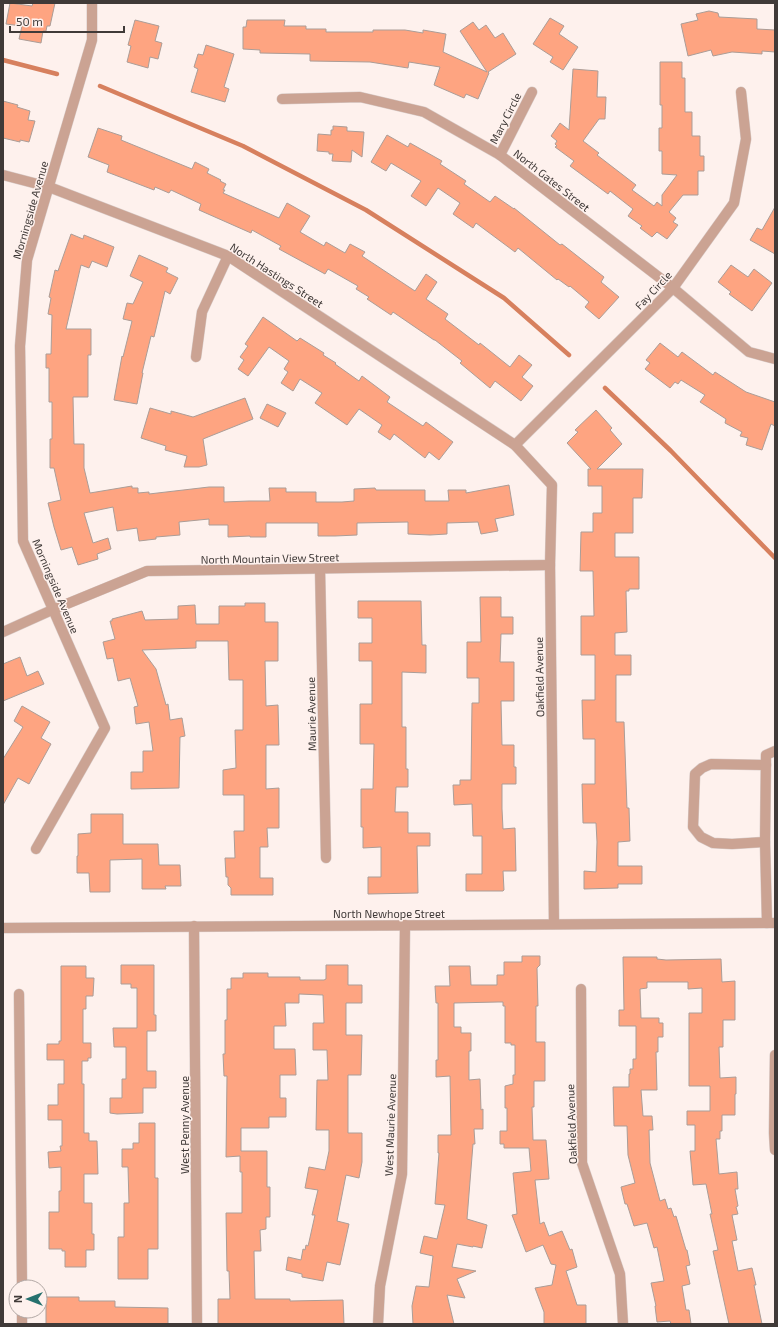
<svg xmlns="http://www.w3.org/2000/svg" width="778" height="1327" font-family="'Exo 2',sans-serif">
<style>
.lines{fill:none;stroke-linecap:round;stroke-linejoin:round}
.stream{stroke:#d7805e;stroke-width:4.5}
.building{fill:#fea481;stroke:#ab9d97}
.minor-casing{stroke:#d8ccc9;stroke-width:11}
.minor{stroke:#cba393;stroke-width:10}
.labels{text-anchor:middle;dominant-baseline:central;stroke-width:3;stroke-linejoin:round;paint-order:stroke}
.street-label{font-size:11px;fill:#403a38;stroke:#fef1ed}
</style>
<rect width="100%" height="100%" fill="#fef1ed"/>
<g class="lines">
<g class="stream">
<polyline points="3,60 57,74"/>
<polyline points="100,86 243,146 366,210 504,298 569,355"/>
<polyline points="605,388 671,451 775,558"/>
</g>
</g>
<g class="building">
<polygon points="10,3 32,6 33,3 55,3 50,26 47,26 46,31 43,31 41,43 19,39 22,26 6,24"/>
<polygon points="709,11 718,13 719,17 757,19 757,29 775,30 775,52 762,51 762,54 732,52 713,56 711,50 688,56 681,24 698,20 696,14"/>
<polygon points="550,18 564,26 559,34 578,47 563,70 550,62 553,57 533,44"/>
<polygon points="135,20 159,26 155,41 162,43 158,59 150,57 148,68 127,62 131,46 128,45"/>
<polygon points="247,20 285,20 284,26 306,26 306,29 326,29 326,32 373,32 373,30 405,30 423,33 423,30 446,34 443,52 487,72 460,31 473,22 479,30 486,25 495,38 503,33 516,54 488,72 489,73 478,99 466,94 464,98 434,85 440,67 409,62 408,68 370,62 310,61 310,54 260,53 260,50 243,49 243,27 246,27"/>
<polygon points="206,45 234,54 224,87 229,89 225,102 191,92 198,69 194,67 198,54 203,55"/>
<polygon points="660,62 682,62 682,78 685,78 685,112 692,112 692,136 700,136 700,156 704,156 704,171 698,171 698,195 683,195 669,212 676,218 673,222 678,225 667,239 657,232 652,237 640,228 642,226 628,216 633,209 610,191 608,194 570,166 574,161 555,147 557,146 555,144 557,141 551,136 560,123 569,130 573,69 598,71 597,97 606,97 605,119 599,119 583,141 599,153 597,155 636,185 632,190 654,206 657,202 662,206 662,195 677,175 662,174 662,151 659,151 659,128 662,128 662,105 660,105"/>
<polygon points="3,101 18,105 17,107 30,111 28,120 35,121 29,142 20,140 20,142 3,138"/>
<polygon points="333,126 347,127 347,131 364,132 362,157 352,150 351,162 332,161 333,154 329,154 329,152 317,151 318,134 331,135 331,130 333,130"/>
<polygon points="98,128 122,136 121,140 192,169 195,162 209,169 207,173 221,180 220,181 226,184 223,190 225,190 223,193 279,218 287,203 310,216 300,232 324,246 326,242 345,253 350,244 365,252 362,256 415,291 426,274 437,282 426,299 448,314 445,319 479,345 480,343 510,367 519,355 532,365 522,377 533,386 521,401 495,381 490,388 460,363 462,361 435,340 434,340 393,312 391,315 367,299 369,297 356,289 358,286 328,269 325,274 279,249 281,246 252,230 251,233 199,210 201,204 171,190 169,193 155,187 154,190 107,172 109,165 88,157"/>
<polygon points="387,135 408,147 410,143 442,161 440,164 466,181 464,184 490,202 495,196 514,209 514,208 560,245 562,244 604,277 601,282 619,297 599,319 585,307 589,302 570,286 569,287 558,279 557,280 518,248 515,252 476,223 473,228 453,214 460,203 438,188 426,206 411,196 421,181 391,163 386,171 371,162"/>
<polygon points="775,207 775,254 750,240 757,228 762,230"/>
<polygon points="71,234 83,239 84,235 114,247 107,267 92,261 89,268 81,265 66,329 91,329 91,355 88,355 88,397 73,397 74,444 84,444 84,468 90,493 132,486 132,488 138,488 138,493 149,492 149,494 209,487 224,487 224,502 249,501 270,501 269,488 286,488 286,492 316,492 316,502 342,502 354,501 354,489 375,488 376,490 425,490 425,501 449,501 448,490 466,490 466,493 509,485 514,515 495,519 498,531 481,534 478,522 447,523 447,534 430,535 408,534 408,522 357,523 357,535 335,536 318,536 318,523 266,523 266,537 250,537 250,536 228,537 228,525 209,525 209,519 179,522 180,535 156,537 156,539 139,541 137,528 117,531 113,507 84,513 93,543 108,538 111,549 97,554 98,559 78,565 72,547 61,550 54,527 48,503 61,500 54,468 50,468 50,439 52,439 52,402 49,402 49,368 46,368 46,354 51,354 52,315 48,314 51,298 49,297 55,270 58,271"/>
<polygon points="139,255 168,268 166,272 178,278 170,294 165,291 154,337 151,336 142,373 143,373 137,404 114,400 122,356 123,357 132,321 123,319 127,303 133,304 143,282 130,276"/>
<polygon points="731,265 748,277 754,269 772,283 752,311 729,294 731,292 718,282"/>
<polygon points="263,317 297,341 300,338 324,353 323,355 336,363 335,364 359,381 362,376 390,397 387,402 423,426 426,422 453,442 439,460 429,452 425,458 394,434 390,440 378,432 382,425 359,409 347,425 315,403 322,393 300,379 293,391 281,383 288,372 284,369 289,361 269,347 248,376 238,369 244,360 240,357 248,346 245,344"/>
<polygon points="660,343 678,357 682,352 713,375 715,372 746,392 775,402 775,426 771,424 762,450 746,445 748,438 740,436 742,432 725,423 726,419 700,402 705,395 681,380 678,384 675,382 670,388 645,369 650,363 646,360"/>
<polygon points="245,398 253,419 203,439 207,465 199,467 184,467 187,456 165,450 166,446 141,438 150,408 171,414 171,411 193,417"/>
<polygon points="267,404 286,413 278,427 260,418"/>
<polygon points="596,410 612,428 610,430 622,444 597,469 643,469 642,498 633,498 633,533 615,533 615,557 639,557 639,589 629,589 629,591 626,591 627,632 615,633 615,655 631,655 631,675 616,675 616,722 624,722 627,808 629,808 630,841 618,842 618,866 642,866 642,884 618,884 618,888 584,889 584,871 596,872 597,842 596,823 583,823 582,784 595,784 595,739 583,739 582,700 595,700 595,655 581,655 581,616 594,616 593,571 580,571 581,532 593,532 593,513 602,513 602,486 588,486 588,469 591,469 567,443 578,432 575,430"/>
<polygon points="480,597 501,597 501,617 513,617 513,634 501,634 500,662 514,662 514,701 501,701 502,745 514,745 514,767 516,767 516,784 502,784 502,809 503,829 515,828 516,871 503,871 504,890 503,891 466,891 466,874 482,874 482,836 473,836 472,804 454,805 453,785 460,785 460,780 471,780 472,703 479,703 479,678 467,678 467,642 481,642"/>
<polygon points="358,601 421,601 422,645 426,645 426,673 402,672 402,727 406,727 406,769 408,769 408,787 396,787 395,812 408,812 408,833 430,833 430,846 417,846 418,893 368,894 368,877 381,877 381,847 363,848 363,827 361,827 361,789 373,789 374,744 360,744 360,704 372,704 372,661 359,661 359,643 372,643 372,618 358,618"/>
<polygon points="245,603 265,603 265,622 278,622 278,661 265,661 266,706 278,705 279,745 266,745 266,789 279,788 279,828 267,828 268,847 260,847 260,878 273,878 273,895 231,895 231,888 228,885 228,877 226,877 225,858 235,858 234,831 244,831 244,795 223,795 223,770 236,768 235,730 243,730 243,680 229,680 228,641 196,641 196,648 142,650 156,669 166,705 168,704 170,720 182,718 185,736 180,737 179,788 131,789 131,772 143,772 143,751 153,751 149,722 136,724 134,707 138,706 130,678 118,681 113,658 107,659 103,642 115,639 110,621 112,621 112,619 142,611 145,620 178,619 178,606 195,605 196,624 219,624 219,606 245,606"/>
<polygon points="20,657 27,676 38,671 44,684 3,701 3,664"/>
<polygon points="22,706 50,722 41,738 51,744 29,784 18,778 3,805 3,759 23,727 14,721"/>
<polygon points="91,814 123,814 123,844 158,844 159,865 180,865 181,886 165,886 166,889 142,889 142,859 110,860 110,892 90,892 89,873 77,873 77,856 78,856 78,834 91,833"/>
<polygon points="522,956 540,956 540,965 537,968 538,1006 536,1006 536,1042 545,1042 545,1081 534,1081 534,1107 532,1107 533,1140 546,1140 549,1179 535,1180 540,1224 544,1222 549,1236 562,1231 570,1250 572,1249 577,1267 566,1271 577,1305 586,1305 586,1324 544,1324 544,1312 535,1288 552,1285 556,1265 551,1264 543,1245 526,1252 512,1215 517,1214 513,1173 531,1171 529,1148 504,1148 504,1144 500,1144 500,1131 507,1131 507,1108 505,1108 505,1086 513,1084 513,1075 515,1075 515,1045 511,1045 511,1043 505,1043 505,1006 503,1006 503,1002 498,1002 454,1003 454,1027 461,1027 461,1033 471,1033 471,1051 469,1051 469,1080 480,1079 481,1110 483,1109 483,1129 474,1129 475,1144 473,1144 467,1219 487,1225 482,1248 473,1246 473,1247 457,1244 452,1267 476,1271 457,1279 465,1298 447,1295 454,1324 413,1324 412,1306 416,1286 429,1287 433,1256 420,1253 424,1236 437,1239 445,1205 435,1204 439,1153 438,1153 438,1135 451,1135 450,1076 436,1077 436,1060 438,1060 438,1003 436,1003 435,986 450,986 449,966 470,966 471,985 497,985 497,975 504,975 504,962 522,962"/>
<polygon points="623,957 657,957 657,959 666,960 721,959 722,982 735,981 735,1020 723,1020 723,1047 719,1047 720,1078 736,1077 736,1094 735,1094 735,1115 722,1115 722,1131 720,1131 720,1139 716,1139 719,1174 737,1172 738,1189 735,1189 738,1206 736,1207 738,1214 732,1215 737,1240 732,1241 738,1271 752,1268 756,1285 754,1285 762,1324 729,1324 713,1251 718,1250 710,1214 712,1214 706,1184 693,1185 690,1151 695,1151 695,1125 687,1125 687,1111 710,1111 710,1086 689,1086 689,1013 702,1013 702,988 688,989 688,982 647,982 647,988 640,989 641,1018 659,1018 659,1023 663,1023 663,1037 658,1037 658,1052 656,1052 657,1090 641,1090 643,1116 652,1116 653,1130 649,1130 650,1163 660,1201 665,1199 668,1209 671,1208 674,1217 676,1216 686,1250 687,1250 690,1265 686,1266 690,1284 682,1286 686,1310 689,1310 691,1324 671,1324 670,1321 657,1322 655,1306 656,1306 651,1283 664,1281 657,1247 654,1248 647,1223 634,1226 627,1204 625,1204 621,1187 635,1183 628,1155 627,1126 614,1126 613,1087 629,1087 629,1074 630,1074 630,1069 633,1069 633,1059 636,1059 636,1026 619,1026 619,1010 624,1010"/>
<polygon points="121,965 154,965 154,1015 156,1015 156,1031 147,1031 147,1071 156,1071 156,1088 143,1088 143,1113 117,1114 110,1113 110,1098 122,1098 122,1079 126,1079 126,1047 114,1047 113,1028 137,1028 137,988 131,988 131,984 121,984"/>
<polygon points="326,965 348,965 348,985 362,985 362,1003 346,1003 346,1035 362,1035 361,1075 348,1075 348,1133 362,1133 362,1162 359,1178 346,1175 337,1221 349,1224 340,1265 327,1262 323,1281 302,1277 302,1274 286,1270 288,1257 301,1260 303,1249 305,1250 306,1245 308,1246 309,1242 315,1215 312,1215 318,1190 305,1188 309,1167 325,1170 329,1151 329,1130 316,1130 317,1080 328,1080 327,1050 313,1050 313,1023 324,1023 323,995 299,994 299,1003 285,1003 286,1026 274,1026 274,1049 295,1049 296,1075 280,1075 280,1098 286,1098 286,1117 269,1117 269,1128 241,1128 241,1151 267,1151 267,1187 270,1187 270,1217 266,1217 266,1229 260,1230 261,1251 254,1251 255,1299 290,1299 290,1301 343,1300 344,1324 218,1324 218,1299 230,1299 229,1271 227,1271 226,1213 242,1213 242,1172 240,1172 240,1156 226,1157 227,1076 224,1076 223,1054 225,1054 225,1020 227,1020 227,989 231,989 231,978 243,978 243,973 268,973 268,977 300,977 300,980 324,980 326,979"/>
<polygon points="61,966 86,966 86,978 94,978 93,996 86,996 86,1009 83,1009 83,1043 91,1043 91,1058 88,1058 88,1061 82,1061 82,1084 84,1084 84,1133 89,1133 89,1141 97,1141 98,1174 84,1174 84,1203 92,1203 92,1234 94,1234 94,1250 86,1250 86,1267 65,1267 65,1251 62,1251 62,1249 49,1249 49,1212 59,1212 59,1191 61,1191 61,1167 49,1168 48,1152 61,1151 60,1146 62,1146 62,1120 48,1120 48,1105 58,1105 58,1084 64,1084 64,1060 47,1060 47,1044 59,1044 59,1041 61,1041"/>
<polygon points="139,1123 155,1123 155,1178 158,1178 158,1249 148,1249 148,1279 118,1279 118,1237 124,1237 124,1203 129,1203 128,1167 122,1167 122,1149 133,1149 133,1143 139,1143"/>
<polygon points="46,1297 79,1297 79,1301 115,1301 115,1307 168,1308 168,1324 46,1324"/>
</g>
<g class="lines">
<defs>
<g id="minor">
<polyline points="282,99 360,97 424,112 500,155 673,288 749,352 775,359"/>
<polyline points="500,155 532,92"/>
<polyline points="3,175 49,187 228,256 515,445 552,485 550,565 554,924"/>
<polyline points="196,357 202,312 228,256"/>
<polyline points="515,445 673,288 734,203 746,139 741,92"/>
<polyline points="320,569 326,858"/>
<polyline points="3,632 52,610 147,571 550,565"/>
<polyline points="765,842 732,844 713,843 701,837 693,827 695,774 702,768 711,764 766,765"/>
<polyline points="36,849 105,728 23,541 20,346 27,260 92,40 92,3"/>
<polyline points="767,923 765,842 766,755 775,751"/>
<polyline points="194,926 197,1324"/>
<polyline points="3,928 775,923"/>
<polyline points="581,989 582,1163 620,1274 623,1324"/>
<polyline points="19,994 22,1287"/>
<polyline points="775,1055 774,1133 775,1150"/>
<polyline points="22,1311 22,1324"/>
<polyline points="378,1324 380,1286 402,1174 405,925"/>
</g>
</defs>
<use href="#minor" class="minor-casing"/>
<use href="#minor" class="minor"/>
</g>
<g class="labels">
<g class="street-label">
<text transform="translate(505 118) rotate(-63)">Mary Circle</text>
<text transform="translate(552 180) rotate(38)">North Gates Street</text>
<text transform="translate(30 210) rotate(-74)">Morningside Avenue</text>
<text transform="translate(277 275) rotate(33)">North Hastings Street</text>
<text transform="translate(653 290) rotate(-47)">Fay Circle</text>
<text transform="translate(270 558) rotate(-1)">North Mountain View Street</text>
<text transform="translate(56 586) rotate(67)">Morningside Avenue</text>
<text transform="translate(539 677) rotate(-91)">Oakfield Avenue</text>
<text transform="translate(311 714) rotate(-91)">Maurie Avenue</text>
<text x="389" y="913">North Newhope Street</text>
<text transform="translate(571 1124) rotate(-92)">Oakfield Avenue</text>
<text transform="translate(184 1125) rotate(-90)">West Penny Avenue</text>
<text transform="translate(390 1125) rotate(-88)">West Maurie Avenue</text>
</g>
</g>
<rect width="778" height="1327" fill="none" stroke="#403a38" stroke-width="8"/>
<g transform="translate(28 1299) rotate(270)"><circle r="19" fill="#fef1ed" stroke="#b2a8a5"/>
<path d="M0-3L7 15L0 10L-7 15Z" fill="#26716e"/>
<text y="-6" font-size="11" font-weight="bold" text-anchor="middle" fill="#403a38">N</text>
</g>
<path d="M10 26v6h114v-6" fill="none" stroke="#403a38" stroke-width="2"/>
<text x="16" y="26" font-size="12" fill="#403a38" stroke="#fef1ed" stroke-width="3" paint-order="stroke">50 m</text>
</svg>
